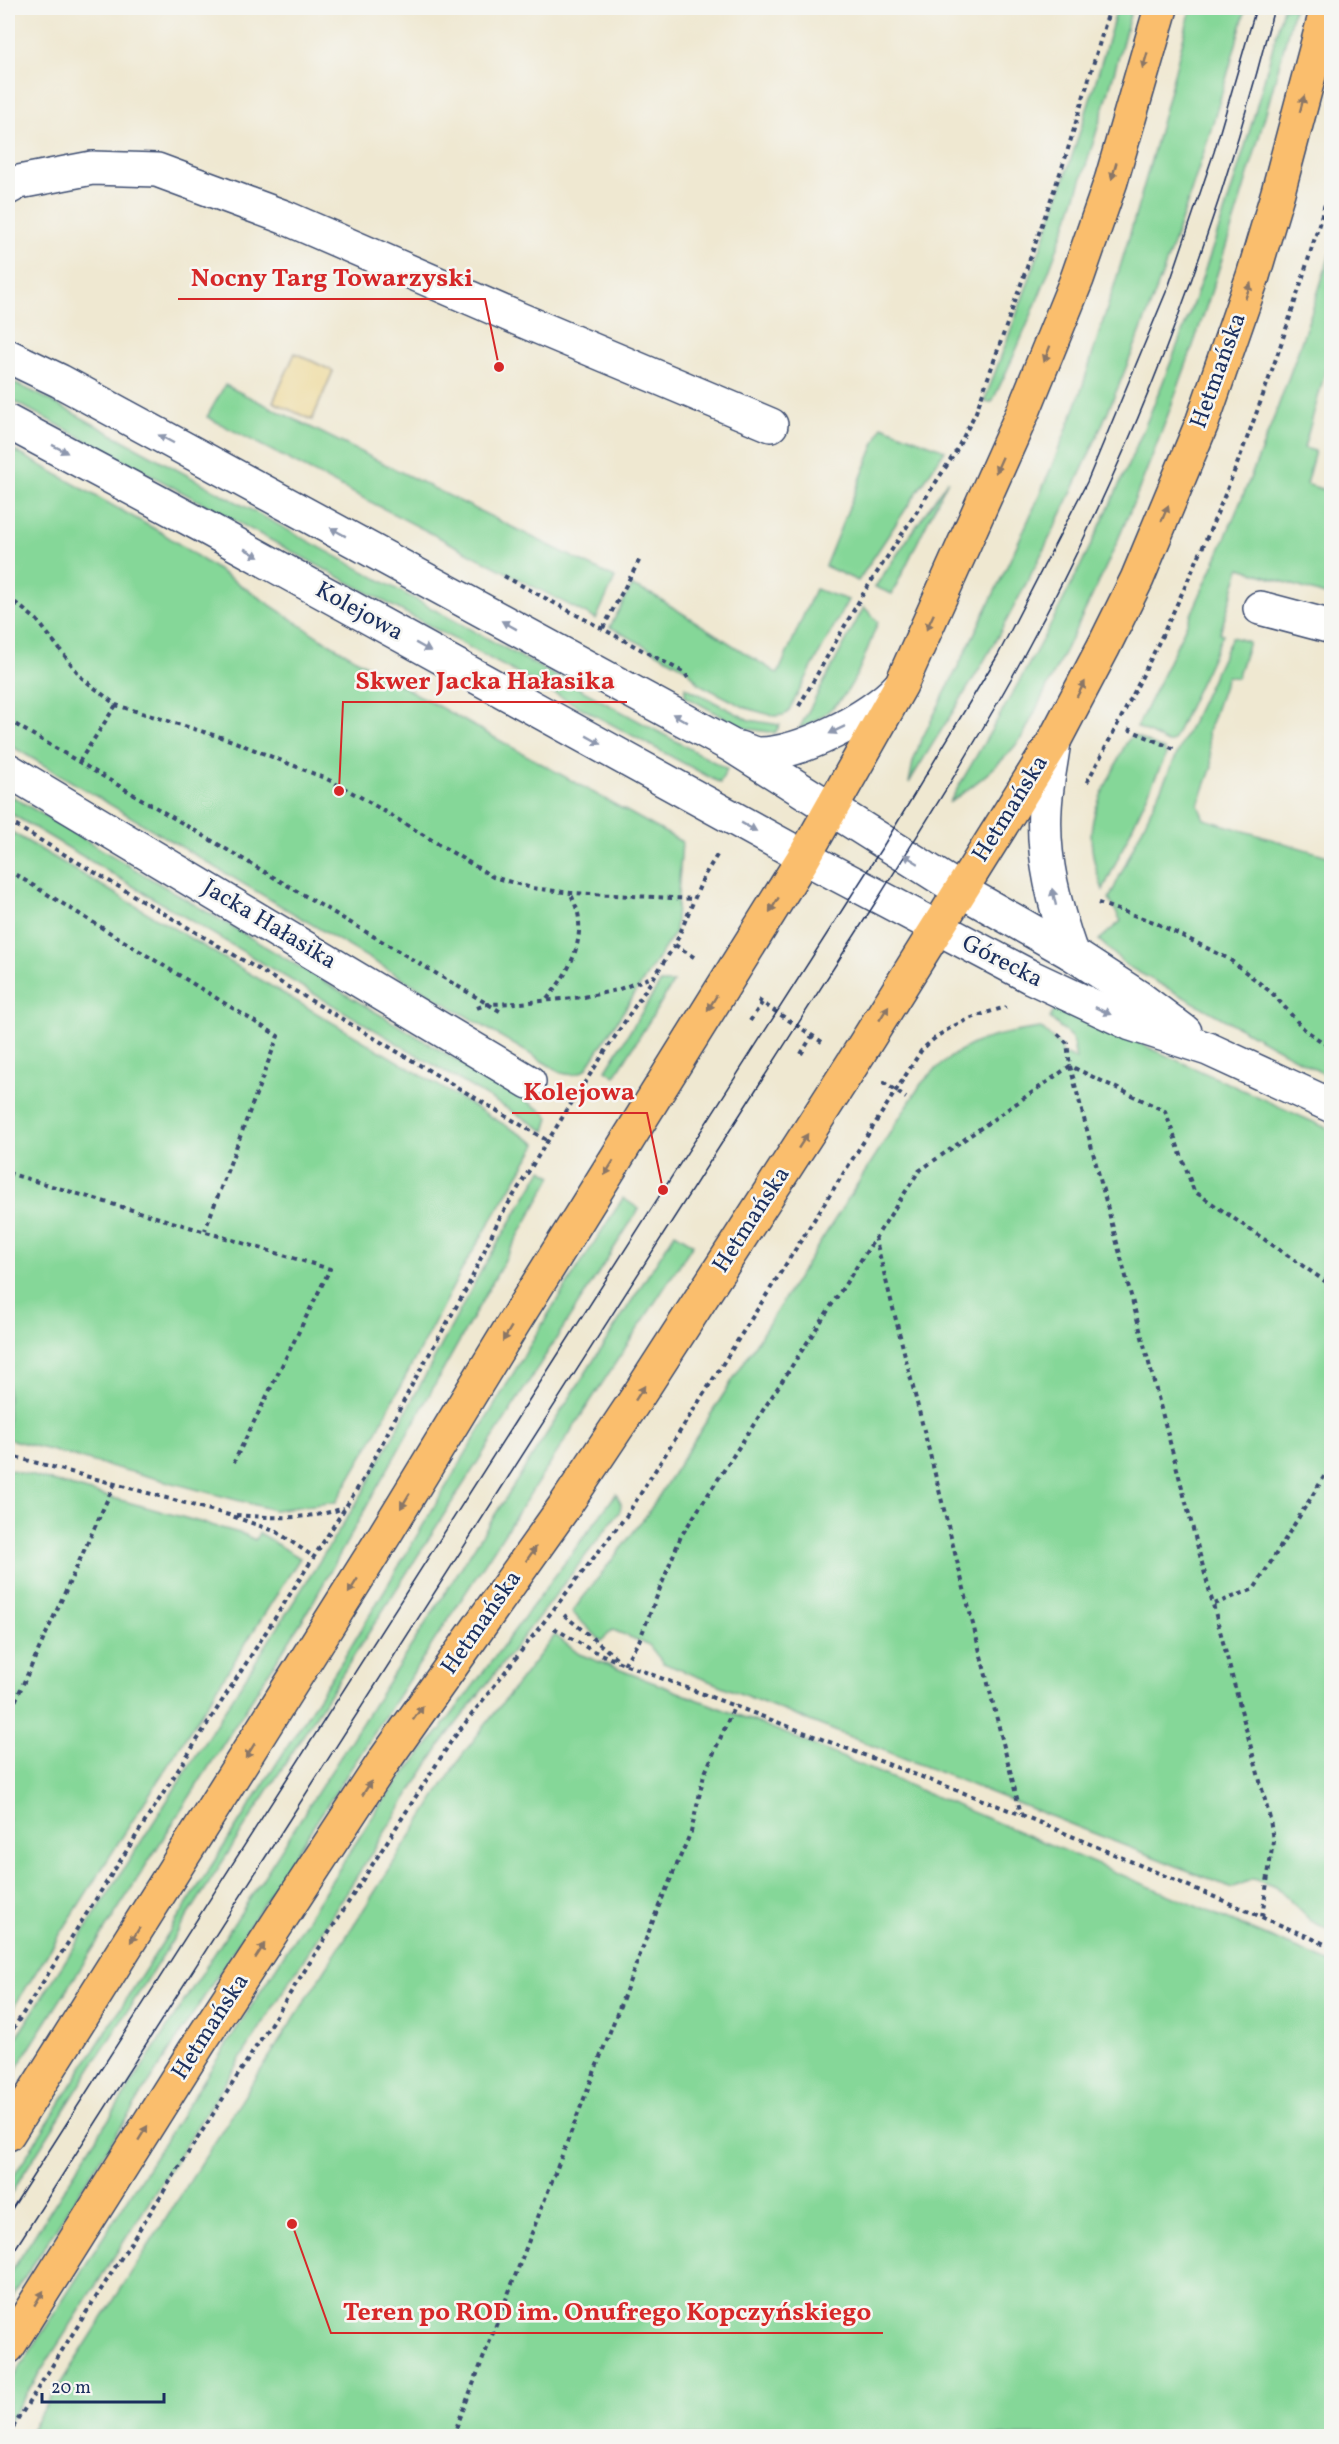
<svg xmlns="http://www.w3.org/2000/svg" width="1339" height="2444" font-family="Vollkorn,serif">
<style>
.green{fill:#85d798;stroke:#50837b;stroke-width:1.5}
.sand{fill:#eeda9e;stroke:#84847e;stroke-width:1.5}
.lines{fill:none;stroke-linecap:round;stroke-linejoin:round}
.minor-casing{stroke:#3b4b6f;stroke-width:36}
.major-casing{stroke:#3b4b6f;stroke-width:36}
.path{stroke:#3b4b6f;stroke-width:4;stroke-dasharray:4.5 4.5;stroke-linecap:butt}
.minor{stroke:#fff;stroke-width:33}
.major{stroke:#fabe6d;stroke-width:33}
.tram{stroke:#1b2f5e;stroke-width:1.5}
.oneway{fill:#8a7666}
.oneway2{fill:#8d97ae}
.labels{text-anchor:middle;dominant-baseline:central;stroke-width:5;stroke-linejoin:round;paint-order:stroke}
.street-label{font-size:24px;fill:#1b2f5e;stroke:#f6f6f2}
.leader{fill:none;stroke:#d62828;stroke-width:2}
.callout-dot{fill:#d62828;stroke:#f6f6f2;stroke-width:2}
.callout-label{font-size:26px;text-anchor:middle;font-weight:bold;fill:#d62828;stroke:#f6f6f2;stroke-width:5;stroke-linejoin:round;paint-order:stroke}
</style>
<rect width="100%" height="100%" fill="#f6f6f2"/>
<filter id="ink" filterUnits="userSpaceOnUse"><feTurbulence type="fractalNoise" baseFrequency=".0167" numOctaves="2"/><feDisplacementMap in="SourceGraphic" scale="12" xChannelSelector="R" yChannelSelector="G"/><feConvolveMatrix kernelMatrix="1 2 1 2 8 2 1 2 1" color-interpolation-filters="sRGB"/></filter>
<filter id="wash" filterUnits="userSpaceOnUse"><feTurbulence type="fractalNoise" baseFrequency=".008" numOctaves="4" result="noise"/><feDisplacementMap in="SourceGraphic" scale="24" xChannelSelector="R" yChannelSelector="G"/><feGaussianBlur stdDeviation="1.35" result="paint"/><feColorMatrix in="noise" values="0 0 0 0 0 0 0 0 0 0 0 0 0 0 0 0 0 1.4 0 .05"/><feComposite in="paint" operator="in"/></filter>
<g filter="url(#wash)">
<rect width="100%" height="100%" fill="#efe8d1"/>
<g class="green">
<path d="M1117 8H1132C1096 142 1054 276 992 402H984C1033 272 1080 142 1117 8Z"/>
<path d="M1191 8H1246C1195 199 1127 386 1037 563 1018 599 999 636 978 671 956 708 931 745 909 783L913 762 920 743C975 632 1033 521 1076 405 1087 376 1094 347 1104 318 1137 216 1165 112 1191 8Z"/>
<path d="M1283 8H1294C1247 192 1190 373 1114 549 1086 612 1053 673 1023 736 1003 763 977 783 949 803 993 727 1038 652 1077 573 1168 393 1234 203 1283 8Z"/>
<path d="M1331 251V351L1304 448 1315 451 1306 484 1331 492V597L1240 568 1220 633 1223 634 1173 741 1168 743 1137 727C1214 574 1281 415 1331 251Z"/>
<polygon points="8,380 40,395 727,769 720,783 8,398"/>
<polygon points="225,385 615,578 596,619 207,417"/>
<polygon points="882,426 945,450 858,581 825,566"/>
<path d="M8 447 162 533 320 638 393 681 682 842 675 932 586 1069C577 1075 572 1076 562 1073L8 744Z"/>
<polygon points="948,480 892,594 875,587"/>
<polygon points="632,586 655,596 778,674 815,589 848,600 788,712 784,715 774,716 746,708 699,684 687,669 610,627"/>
<path d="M864 607 878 622C858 672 852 705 799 729Z"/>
<polygon points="1232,637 1249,642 1237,678 1227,676 1208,732 1212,767 1198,805 1204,819 1331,857 1331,1078 1127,966 1099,940 1121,921 1109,899"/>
<polygon points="685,687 749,720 780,725 775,733 743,728 685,696"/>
<path d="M1133 735 1164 750 1166 755 1103 890C1083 837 1089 816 1115 767 1120 757 1124 742 1133 735Z"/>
<polygon points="8,794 546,1113 549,1118 545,1131 8,812"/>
<polygon points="8,830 537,1144 465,1264 371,1442 336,1502 274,1510 8,1439"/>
<polygon points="660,983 673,983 615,1076 606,1070"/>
<path d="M1057 1006 1331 1130V1931L1311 1921 1276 1887 1253 1879 1232 1888 663 1663 649 1645 613 1630 601 1641 572 1612 648 1513 921 1084C959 1043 986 1035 1041 1028L1062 1048V1053L1076 1059 1072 1038 1050 1018Z"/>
<polygon points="542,1170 552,1176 308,1611 8,2082 8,2051 361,1496 481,1271"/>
<polygon points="623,1198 639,1209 8,2198 8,2185 349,1650 554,1305"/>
<polygon points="675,1233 693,1244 290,1862 8,2304 8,2277"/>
<polygon points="8,1469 243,1534 255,1540 259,1533 300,1558 8,2016"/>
<polygon points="616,1494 621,1504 620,1511 443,1741 8,2423 8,2386 380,1805 439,1731 442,1731 444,1725"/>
<polygon points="555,1635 579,1654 782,1732 1331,1963 1331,2436 27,2436 463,1754"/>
</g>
<polygon class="sand" points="295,353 333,371 312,420 273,402"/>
</g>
<g filter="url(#ink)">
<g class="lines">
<defs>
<g id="minor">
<polyline points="8,188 19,182 92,168 157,170 284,217 519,319 771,425"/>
<polyline points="8,356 60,381 732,746 960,890 1071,953 1137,996 1185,1032"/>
<polyline points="8,422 201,525 804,857 1031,977 1131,1024 1208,1049 1332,1106"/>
<polyline points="1260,608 1332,627"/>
<path d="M1054 741C1051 764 1046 786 1045 809 1042 859 1055 907 1071 953"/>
<path d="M739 748C745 750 751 753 757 754 799 755 872 717 899 687"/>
<polyline points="8,770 529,1082"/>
</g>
<g id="major">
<polyline points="8,2134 384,1536 513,1324 804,857 901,685 1023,412 1077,279 1111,181 1161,8"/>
<polyline points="8,2347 200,2042 384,1761 564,1507 640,1393 853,1063 1054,741 1104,646 1137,579 1202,423 1253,276 1278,192 1327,8"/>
</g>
</defs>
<use href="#minor" class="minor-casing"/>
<use href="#major" class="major-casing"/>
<g class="path">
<polyline points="504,576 685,673 688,678"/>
<polyline points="8,597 37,620 82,678 116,705 230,740 327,779 364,799 493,877 532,888 571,893 694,899"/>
<polyline points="603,628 640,559"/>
<polyline points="799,706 863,594 955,453 976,412 1065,159 1110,8"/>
<polyline points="8,720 503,1013"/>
<polyline points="1128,729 1174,749"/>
<polyline points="79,762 116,705"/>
<path d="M1087 782C1151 664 1210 541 1256 414 1285 337 1309 259 1332 180"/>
<polyline points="8,821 548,1141"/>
<polyline points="8,870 278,1036 205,1230"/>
<polyline points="1098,903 1154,922 1229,959 1272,993 1304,1029 1332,1049"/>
<polyline points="675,945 697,959"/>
<path d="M547 999C565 977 581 952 579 921 579 912 574 902 571 894"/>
<polyline points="758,1000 822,1042"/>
<polyline points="477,1008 487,1004 520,1003 584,997 617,990 654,976"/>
<polyline points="750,1021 762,1003"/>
<polyline points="1058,1034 1067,1043 1070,1066 1270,1819 1273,1841 1262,1917"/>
<polyline points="801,1054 812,1036"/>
<polyline points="883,1082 906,1098"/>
<polyline points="574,1099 675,945 704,876 719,852"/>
<polyline points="8,1173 330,1269 234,1462"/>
<polyline points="875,1237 1021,1814"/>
<polyline points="8,1455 229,1515 277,1532 314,1557"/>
<path d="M236 1515C273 1518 309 1520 344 1508"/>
<polyline points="1214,1604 1254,1589 1332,1464"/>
<polyline points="564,1615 619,1660"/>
<polyline points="554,1628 591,1650 624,1664 1022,1815 1332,1947"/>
<polyline points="624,1664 639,1641 681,1536 919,1171 1070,1066 1165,1111 1194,1191 1332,1286"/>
<polyline points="8,1717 114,1485"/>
<polyline points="8,2037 366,1475 414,1381 468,1286 500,1217 574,1099 563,1095"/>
<path d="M8 2435 452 1740 627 1515 921 1051C944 1026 974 1016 1006 1007"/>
<polyline points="453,2436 658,1908 691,1832 704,1775 735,1705"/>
</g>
<use href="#minor" class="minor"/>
<use href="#major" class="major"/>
<g class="tram">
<polyline points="8,2215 885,843 998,655 1087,482 1169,285 1214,152 1256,8"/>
<path d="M8 2260 879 897C928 818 979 739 1023 657 1135 452 1217 233 1274 8"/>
</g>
</g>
<defs><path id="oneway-solid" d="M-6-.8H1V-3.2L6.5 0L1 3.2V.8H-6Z" transform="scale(1.5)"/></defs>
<g class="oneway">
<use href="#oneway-solid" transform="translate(1145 61) rotate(106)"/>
<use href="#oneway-solid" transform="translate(1302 104) rotate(-75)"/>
<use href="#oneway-solid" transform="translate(1114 171) rotate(106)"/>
<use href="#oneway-solid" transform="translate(1248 291) rotate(-71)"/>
<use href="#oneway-solid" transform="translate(1047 354) rotate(111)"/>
<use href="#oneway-solid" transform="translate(999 465) rotate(114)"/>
<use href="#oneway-solid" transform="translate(1165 513) rotate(-67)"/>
<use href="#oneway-solid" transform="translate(930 622) rotate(115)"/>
<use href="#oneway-solid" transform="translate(1081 689) rotate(-62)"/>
<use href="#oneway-solid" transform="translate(774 905) rotate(122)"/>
<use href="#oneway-solid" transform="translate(712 1003) rotate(122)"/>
<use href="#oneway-solid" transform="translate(884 1013) rotate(-58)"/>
<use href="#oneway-solid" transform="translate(803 1141) rotate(-57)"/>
<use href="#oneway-solid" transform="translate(609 1168) rotate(122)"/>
<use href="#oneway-solid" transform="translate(507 1334) rotate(121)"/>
<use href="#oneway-solid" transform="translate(640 1393) rotate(-57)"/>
<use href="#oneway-solid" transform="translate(405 1501) rotate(121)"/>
<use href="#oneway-solid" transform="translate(531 1554) rotate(-55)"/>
<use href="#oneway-solid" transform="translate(353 1586) rotate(122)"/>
<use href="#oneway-solid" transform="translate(418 1713) rotate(-55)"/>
<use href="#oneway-solid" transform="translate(250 1751) rotate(122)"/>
<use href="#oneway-solid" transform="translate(367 1788) rotate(-57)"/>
<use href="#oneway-solid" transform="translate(135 1935) rotate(122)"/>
<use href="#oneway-solid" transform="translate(260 1951) rotate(-57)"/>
<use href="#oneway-solid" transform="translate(143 2133) rotate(-58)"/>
<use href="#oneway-solid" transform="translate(39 2298) rotate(-58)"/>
</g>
<g class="oneway2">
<use href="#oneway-solid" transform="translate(166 439) rotate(-152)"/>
<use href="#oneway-solid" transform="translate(60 449) rotate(27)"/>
<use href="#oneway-solid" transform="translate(338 532) rotate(-151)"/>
<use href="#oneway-solid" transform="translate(252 553) rotate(29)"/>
<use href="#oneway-solid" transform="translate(509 625) rotate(-151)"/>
<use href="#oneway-solid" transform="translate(423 647) rotate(29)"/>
<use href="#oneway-solid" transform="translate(680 718) rotate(-151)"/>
<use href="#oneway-solid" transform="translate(837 730) rotate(154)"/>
<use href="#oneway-solid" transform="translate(594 740) rotate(29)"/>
<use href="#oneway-solid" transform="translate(749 827) rotate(29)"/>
<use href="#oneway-solid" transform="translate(911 859) rotate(-148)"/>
<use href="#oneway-solid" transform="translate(1054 897) rotate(-103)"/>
<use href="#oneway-solid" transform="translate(1103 1011) rotate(25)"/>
</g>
</g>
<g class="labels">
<g class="street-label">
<text transform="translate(1219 371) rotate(-70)">Hetmańska</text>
<text transform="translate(359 612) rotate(29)">Kolejowa</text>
<text transform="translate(1011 809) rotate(-58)">Hetmańska</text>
<text transform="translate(269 925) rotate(31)">Jacka Hałasika</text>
<text transform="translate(1002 962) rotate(27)">Górecka</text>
<text transform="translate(752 1220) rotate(-57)">Hetmańska</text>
<text transform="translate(482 1623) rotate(-55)">Hetmańska</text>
<text transform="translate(211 2027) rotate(-57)">Hetmańska</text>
</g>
</g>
<path class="leader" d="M499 367L485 299H178M339 791L343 702H627M663 1190L647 1113H512M292 2224L331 2333H883"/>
<g class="callout-dot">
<circle cx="499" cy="367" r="6"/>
<circle cx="339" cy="791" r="6"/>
<circle cx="663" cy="1190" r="6"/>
<circle cx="292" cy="2224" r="6"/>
</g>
<g class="callout-label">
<text x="332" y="286">Nocny Targ Towarzyski</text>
<text x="485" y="689">Skwer Jacka Hałasika</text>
<text x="579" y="1100">Kolejowa</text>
<text x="607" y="2320">Teren po ROD im. Onufrego Kopczyńskiego</text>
</g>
<rect width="1339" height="2444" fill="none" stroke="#f6f6f2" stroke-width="30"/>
<path d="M42 2393v9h122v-9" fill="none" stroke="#1b2f5e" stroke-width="3"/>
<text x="51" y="2393" font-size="18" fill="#1b2f5e" stroke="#f6f6f2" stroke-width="4.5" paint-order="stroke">20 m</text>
</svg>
